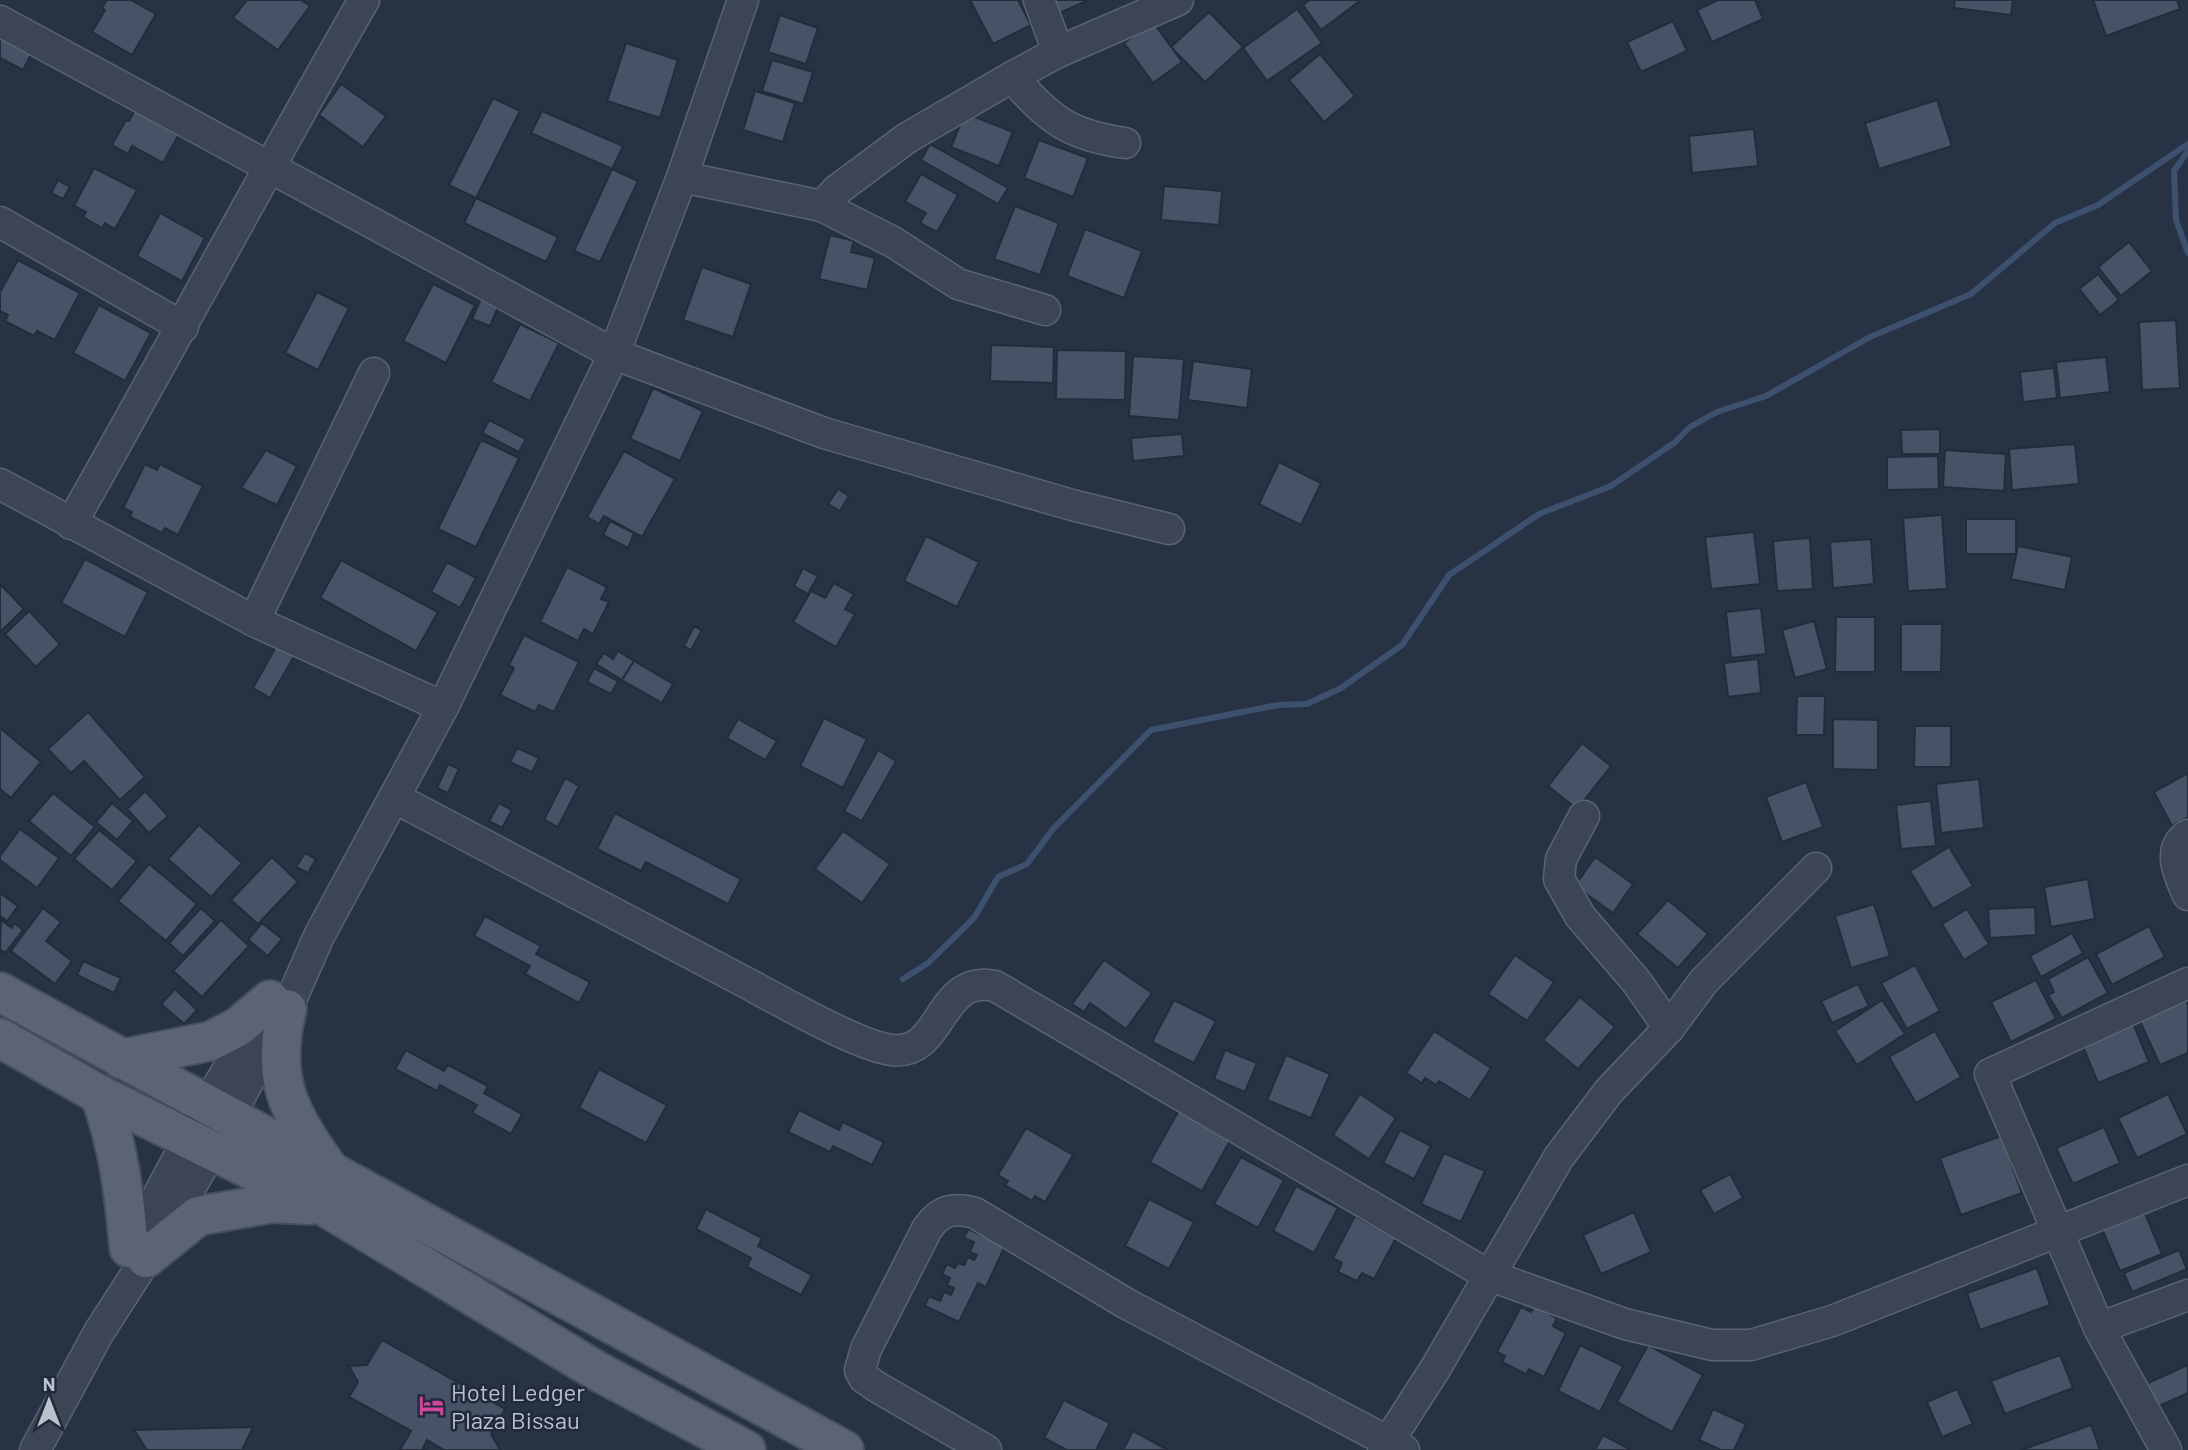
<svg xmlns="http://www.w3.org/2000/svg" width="2188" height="1450" font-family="Barlow,sans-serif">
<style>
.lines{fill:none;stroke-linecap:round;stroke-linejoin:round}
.stream{stroke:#3d506e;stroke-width:6}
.building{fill:#465366;stroke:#222c3b;stroke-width:2}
.minor-casing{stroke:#5a6371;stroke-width:33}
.major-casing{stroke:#454e5d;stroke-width:42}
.minor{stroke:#3c4554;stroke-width:30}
.major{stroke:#5a6474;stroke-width:38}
.labels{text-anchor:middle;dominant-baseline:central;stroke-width:5;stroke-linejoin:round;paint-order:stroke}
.poi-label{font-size:24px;fill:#bac1cd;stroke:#202a3a;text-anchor:start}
</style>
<rect width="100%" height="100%" fill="#273345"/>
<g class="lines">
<g class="stream">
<polyline points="2188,151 2174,171 2176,220 2188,253"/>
<polyline points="903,979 928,963 974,918 998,877 1027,864 1053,829 1151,730 1278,705 1307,704 1341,688 1402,645 1449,575 1539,514 1611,486 1674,443 1690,427 1717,412 1766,396 1870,337 1971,294 2055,223 2098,205 2188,144"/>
</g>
</g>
<g class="building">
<polygon points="107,0 131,0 156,14 132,55 92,32 105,10 102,8"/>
<polygon points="247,0 301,0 310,6 278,50 233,18"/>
<polygon points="970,0 1018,0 1031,25 993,44"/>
<polygon points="1051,0 1089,0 1057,14"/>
<polygon points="1309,0 1361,0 1321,30 1303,5"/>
<polygon points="1718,0 1755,0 1763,19 1712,42 1697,10"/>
<polygon points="1955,0 2013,0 2011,15 1954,8"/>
<polygon points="2093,0 2177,0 2180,9 2106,36"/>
<polygon points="1297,9 1322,43 1267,81 1243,48"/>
<polygon points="1209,12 1243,47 1205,82 1171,47"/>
<polygon points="780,15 818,28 806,64 768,52"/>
<polygon points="1673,21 1687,51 1641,72 1627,42"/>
<polygon points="1153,22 1182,62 1153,83 1124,43"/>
<polygon points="0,31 34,49 23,70 0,58"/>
<polygon points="626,43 678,60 660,118 607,101"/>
<polygon points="1320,54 1355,96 1324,122 1289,80"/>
<polygon points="772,60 813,72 803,104 762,91"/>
<polygon points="341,84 386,116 363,147 319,115"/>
<polygon points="755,91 795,103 783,142 743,130"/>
<polygon points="493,98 520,111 476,198 449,185"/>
<polygon points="1937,100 1952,146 1879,169 1865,123"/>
<polygon points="135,110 179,134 163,163 132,146 128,154 112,145 126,120 129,121"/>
<polygon points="542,111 623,146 612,169 531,133"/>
<polygon points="965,113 1013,132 999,166 951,147"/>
<polygon points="1754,129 1758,166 1692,173 1689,136"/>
<polygon points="1039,140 1088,158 1073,197 1024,178"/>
<polygon points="930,144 1008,188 998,204 921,160"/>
<polygon points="94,168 137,190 115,229 105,223 102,228 83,217 86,212 74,206"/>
<polygon points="612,169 638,181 600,262 574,251"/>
<polygon points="921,174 958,195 937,232 920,223 926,213 905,202"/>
<polygon points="58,180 70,187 63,199 51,193"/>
<polygon points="1164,186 1222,191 1219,225 1161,220"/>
<polygon points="476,198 558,237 546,262 464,223"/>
<polygon points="1015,206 1059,223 1040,275 994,259"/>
<polygon points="160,213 205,238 182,281 137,256"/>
<polygon points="1085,229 1142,251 1124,298 1067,276"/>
<polygon points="830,235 854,241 851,252 875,258 867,290 819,279"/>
<polygon points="2129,242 2152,271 2121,296 2098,267"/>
<polygon points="18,260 80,293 55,340 37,331 34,336 5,321 8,315 0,311 0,292"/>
<polygon points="702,267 751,284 733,337 683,320"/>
<polygon points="2098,274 2119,300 2100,315 2079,289"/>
<polygon points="433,284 475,305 446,363 403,341"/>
<polygon points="317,292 349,308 318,370 285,353"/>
<polygon points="481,299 498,307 490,326 472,319"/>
<polygon points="99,305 151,333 125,381 73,353"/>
<polygon points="2176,320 2180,388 2142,390 2139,322"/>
<polygon points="520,324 559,343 530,401 491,382"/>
<polygon points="991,345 1054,347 1053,383 990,381"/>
<polygon points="1057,350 1126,351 1125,400 1056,399"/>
<polygon points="1133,356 1184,359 1179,420 1129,416"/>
<polygon points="2106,357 2110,392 2060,398 2056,362"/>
<polygon points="1193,361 1252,369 1247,408 1188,400"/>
<polygon points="2054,368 2057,398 2023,402 2020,372"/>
<polygon points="653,388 703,411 680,461 630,439"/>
<polygon points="489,420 526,439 519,452 482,433"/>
<polygon points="1940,429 1940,454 1902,454 1901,430"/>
<polygon points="1182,434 1184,456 1133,461 1131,438"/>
<polygon points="481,440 519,458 476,547 438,529"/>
<polygon points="2075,444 2079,484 2012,490 2009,449"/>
<polygon points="266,450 297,466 277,505 241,488"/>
<polygon points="1945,450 2006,454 2004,491 1943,487"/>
<polygon points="624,451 675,479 642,537 604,516 599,524 587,517"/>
<polygon points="1938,456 1939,489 1887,490 1887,457"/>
<polygon points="1279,462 1321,483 1301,525 1259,504"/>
<polygon points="145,464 157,470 160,464 203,486 178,535 165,528 162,533 130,517 132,512 123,508"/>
<polygon points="838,489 849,496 840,511 828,504"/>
<polygon points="1942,515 1947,589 1908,591 1903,518"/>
<rect x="1966" y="519" width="50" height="35"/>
<polygon points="610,521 634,533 628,548 603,535"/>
<polygon points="1754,532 1760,584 1711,589 1705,537"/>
<polygon points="926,536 979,562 957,607 904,581"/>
<polygon points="1810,538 1813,589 1777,591 1773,541"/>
<polygon points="1871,539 1874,584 1833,588 1830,542"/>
<polygon points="2018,546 2072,557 2065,590 2011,579"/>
<polygon points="85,559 148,592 125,637 61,603"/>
<polygon points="341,560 438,612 416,651 320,598"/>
<polygon points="447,562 476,578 460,608 431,592"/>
<polygon points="567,567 607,587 601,599 609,602 593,634 584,629 578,641 540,622"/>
<polygon points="803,568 818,576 808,594 794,586"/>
<polygon points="834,583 854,594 845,609 855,614 836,647 793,622 811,591 825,598"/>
<polygon points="0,584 24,609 0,632"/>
<polygon points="1761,608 1766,654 1731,658 1726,612"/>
<polygon points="29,611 60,644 36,667 5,634"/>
<polygon points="1836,617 1875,617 1875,672 1835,672"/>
<polygon points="1814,621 1827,669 1795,678 1782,630"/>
<polygon points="1901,624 1942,624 1941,672 1901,672"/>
<polygon points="694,626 702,630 691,650 684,646"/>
<polygon points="524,635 579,662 554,712 539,705 535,712 500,695 514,668 509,665"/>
<polygon points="278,643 296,653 270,698 253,688"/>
<polygon points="618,651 634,661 622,680 596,664 604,653 613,659"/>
<polygon points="1758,659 1761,693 1728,697 1724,663"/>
<polygon points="634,661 673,684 662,703 622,680"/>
<polygon points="594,668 618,681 611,694 587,682"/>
<polygon points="1797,696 1825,696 1824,735 1796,735"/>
<polygon points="88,712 145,777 120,800 84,761 71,773 48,749"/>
<polygon points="824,718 867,739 843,788 800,766"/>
<polygon points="738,719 777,741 765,760 727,738"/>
<polygon points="1833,719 1878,720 1878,770 1833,769"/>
<polygon points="1915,726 1951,726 1951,767 1914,767"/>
<polygon points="0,728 41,762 11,798 0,789"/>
<polygon points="1582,743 1611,766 1577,809 1548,786"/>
<polygon points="517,748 539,758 532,772 510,762"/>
<polygon points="878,750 896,761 862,821 844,811"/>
<polygon points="448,764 459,769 448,793 437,788"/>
<polygon points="2188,773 2188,817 2172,826 2154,792"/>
<polygon points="565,778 579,786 558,827 544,820"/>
<polygon points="1979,779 1984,828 1941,833 1936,784"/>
<polygon points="1806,782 1823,827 1782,842 1766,797"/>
<polygon points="145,791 168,816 149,833 127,809"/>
<polygon points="53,793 95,827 71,856 29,821"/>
<polygon points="1931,801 1936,846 1901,849 1896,805"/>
<polygon points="112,803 133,821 117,840 96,822"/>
<polygon points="499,803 512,810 502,828 489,821"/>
<polygon points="615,813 741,879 728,904 646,862 641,871 597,849"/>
<polygon points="199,825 242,863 211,897 168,859"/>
<polygon points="20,829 59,858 37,888 0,860 0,856"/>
<polygon points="99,830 137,861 112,890 74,859"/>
<polygon points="843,831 890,864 862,903 815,869"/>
<polygon points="1949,847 1973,886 1933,909 1910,871"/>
<polygon points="305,853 316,859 308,873 296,867"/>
<polygon points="272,857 298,882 258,924 231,900"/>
<polygon points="1595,857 1633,884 1613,913 1575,886"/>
<polygon points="149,864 197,904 166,941 118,901"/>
<polygon points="2088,879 2095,919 2051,927 2044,887"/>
<polygon points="0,893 18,906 7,921 0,916"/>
<polygon points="1668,900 1708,934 1678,968 1637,934"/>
<polygon points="1874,904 1890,956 1851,968 1835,916"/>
<polygon points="2035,907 2036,935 1990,938 1988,909"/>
<polygon points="43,908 61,922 46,941 72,961 55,984 11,951"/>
<polygon points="201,908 215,921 183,956 169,943"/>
<polygon points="1967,909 1989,944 1964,960 1942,924"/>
<polygon points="485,916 541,946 536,954 590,982 579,1003 525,974 530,966 474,936"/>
<polygon points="1,920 12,928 14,923 23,930 5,953 0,949"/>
<polygon points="221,920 249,946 202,997 173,971"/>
<polygon points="262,923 282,939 268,956 248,940"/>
<polygon points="2149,926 2165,957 2112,985 2096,954"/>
<polygon points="2072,933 2083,953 2041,977 2030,956"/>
<polygon points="1515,955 1554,982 1527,1021 1488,994"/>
<polygon points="2088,957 2108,993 2062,1018 2048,995 2054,992 2048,979"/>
<polygon points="1104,960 1152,993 1126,1029 1090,1003 1084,1012 1072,1004"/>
<polygon points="83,961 121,978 114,993 77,975"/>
<polygon points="1915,965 1940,1011 1907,1029 1881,983"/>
<polygon points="2036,980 2056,1019 2011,1042 1991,1002"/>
<polygon points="1858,984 1869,1006 1832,1023 1821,1001"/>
<polygon points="175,989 197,1010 184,1024 161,1004"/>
<polygon points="1580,997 1615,1027 1578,1069 1543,1040"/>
<polygon points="2185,999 2188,1005 2188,1053 2160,1065 2139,1019"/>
<polygon points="1174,1000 1216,1021 1194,1063 1152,1042"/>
<polygon points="1882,1000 1905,1034 1857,1065 1835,1031"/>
<polygon points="2133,1023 2149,1062 2098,1083 2082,1044"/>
<polygon points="1434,1031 1491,1068 1470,1100 1439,1081 1436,1085 1425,1078 1422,1083 1406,1073"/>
<polygon points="1935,1031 1961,1077 1916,1103 1889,1057"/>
<polygon points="406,1050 444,1071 448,1065 488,1086 484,1093 522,1114 511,1134 472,1113 477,1105 440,1085 437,1091 395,1069"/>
<polygon points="1225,1050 1257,1063 1245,1092 1214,1079"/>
<polygon points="1286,1055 1330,1074 1311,1118 1267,1100"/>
<polygon points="599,1069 667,1105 646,1143 579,1108"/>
<polygon points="1360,1094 1396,1118 1369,1159 1333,1135"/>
<polygon points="2168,1094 2187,1134 2137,1158 2118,1118"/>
<polygon points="799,1110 839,1130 843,1122 884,1142 872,1165 833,1146 830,1152 788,1132"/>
<polygon points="1179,1110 1231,1139 1202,1191 1150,1162"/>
<polygon points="2104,1127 2120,1163 2073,1184 2056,1148"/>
<polygon points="1026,1128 1073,1155 1045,1202 1035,1196 1032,1201 1005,1185 1008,1181 998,1175"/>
<polygon points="1400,1130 1431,1146 1414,1179 1383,1163"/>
<polygon points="2001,1136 2022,1193 1961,1215 1940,1158"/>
<polygon points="1444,1153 1485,1171 1461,1222 1421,1204"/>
<polygon points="1241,1157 1284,1180 1258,1228 1214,1204"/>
<polygon points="1730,1174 1743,1198 1714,1214 1700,1190"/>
<polygon points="1296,1186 1338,1208 1314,1253 1273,1231"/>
<polygon points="1149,1199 1194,1222 1169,1269 1125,1246"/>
<polygon points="706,1209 762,1238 758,1246 812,1275 801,1295 747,1267 751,1258 696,1229"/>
<polygon points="2144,1211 2162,1254 2120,1271 2102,1229"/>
<polygon points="1634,1212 1651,1252 1601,1274 1583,1235"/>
<polygon points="1355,1216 1396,1238 1374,1279 1362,1273 1357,1281 1338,1272 1342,1263 1333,1258"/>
<polygon points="968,1229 1005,1246 986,1287 978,1283 959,1322 925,1306 929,1296 940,1301 944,1292 951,1295 954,1288 947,1285 950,1278 942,1274 947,1264 955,1268 958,1263 964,1265 968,1257 974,1260 977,1255 970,1252 974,1242 964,1238"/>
<polygon points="2179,1250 2187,1269 2132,1292 2124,1273"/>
<polygon points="2037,1268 2050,1305 1980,1330 1967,1293"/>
<polygon points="1535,1306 1557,1318 1553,1326 1566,1333 1544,1377 1529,1369 1526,1374 1502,1362 1505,1356 1497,1352 1521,1307 1531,1312"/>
<polygon points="382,1340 505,1409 491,1434 500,1450 444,1450 427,1440 423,1448 427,1450 400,1450 411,1431 349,1397 358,1382 349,1366 367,1365"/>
<polygon points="1580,1345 1623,1366 1600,1412 1558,1391"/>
<polygon points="1648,1345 1703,1375 1672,1432 1617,1402"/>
<polygon points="2060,1355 2073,1388 2005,1414 1991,1381"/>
<polygon points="2188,1365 2188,1393 2157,1407 2146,1384"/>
<polygon points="1957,1389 1973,1424 1942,1437 1927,1402"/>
<polygon points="1064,1400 1110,1423 1096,1450 1067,1450 1044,1438"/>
<polygon points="1713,1409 1746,1424 1734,1450 1721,1450 1699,1440"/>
<polygon points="2091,1425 2100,1450 2021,1450"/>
<polygon points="253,1427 242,1450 147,1450 134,1430"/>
<polygon points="1133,1431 1168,1450 1123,1450"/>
<polygon points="1603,1435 1631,1450 1595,1450"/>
</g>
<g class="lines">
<defs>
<g id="minor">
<polyline points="1039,0 1058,52"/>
<polyline points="0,21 614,354 824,433 1072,505 1169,529"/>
<path d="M1012 77C1049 119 1068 135 1125 143"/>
<polyline points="682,177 822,206 893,242 958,284 1045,310"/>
<polyline points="822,206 837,190 907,138 1012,77 1058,52 1178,0"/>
<polyline points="0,222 183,327"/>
<polyline points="0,484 254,621 443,707"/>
<path d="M71 524C170 350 264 173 364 0"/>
<polyline points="254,621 374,373"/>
<path d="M395 798C511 859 627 920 743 981 775 998 860 1047 892 1050 944 1056 937 974 995 986L1488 1275 1625 1324 1712 1345H1751L1832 1321 2188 1180"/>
<polyline points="1584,816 1561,859 1559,879 1580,916 1636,981 1669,1028 1704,981 1816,868"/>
<path d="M2188 835C2166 850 2179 875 2188 895"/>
<polyline points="128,1252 207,1104 263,1012"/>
<polyline points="2099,1328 2188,1295"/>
<polyline points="35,1450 99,1332 177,1211 211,1151 287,1009 319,936 443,707 614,354 682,177 743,0"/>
<path d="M986 1450 877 1387 864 1378 860 1370 866 1349 927 1229C940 1210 953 1207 975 1213L1127 1304 1404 1450"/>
<polyline points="1383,1450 1435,1369 1559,1157 1609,1091 1669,1028"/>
<polyline points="2166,1450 2099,1328 1990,1074 2188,983"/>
</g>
<g id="major">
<polyline points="0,992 844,1450"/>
<path d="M287 1009C270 1079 288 1111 328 1168"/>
<polyline points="0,1038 100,1095 324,1206 597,1371 746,1450"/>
<polyline points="121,1059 211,1041 238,1027 270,1000"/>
<path d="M100 1095C119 1148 124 1192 129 1248"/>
<polyline points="146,1258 198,1216 273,1203 309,1205"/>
</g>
</defs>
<use href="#minor" class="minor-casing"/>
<use href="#major" class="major-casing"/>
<use href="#minor" class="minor"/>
<use href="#major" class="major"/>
</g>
<defs>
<symbol id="hotel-bare" viewBox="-9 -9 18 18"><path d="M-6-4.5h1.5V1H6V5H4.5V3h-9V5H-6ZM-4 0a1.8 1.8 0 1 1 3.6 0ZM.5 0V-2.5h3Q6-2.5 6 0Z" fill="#d1479c" stroke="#202a3a" stroke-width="2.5" paint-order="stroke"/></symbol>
</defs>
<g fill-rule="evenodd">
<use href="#hotel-bare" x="414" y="1388" width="35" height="35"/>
</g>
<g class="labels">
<g class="poi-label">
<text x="451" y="1391">Hotel Ledger<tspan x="451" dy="28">Plaza Bissau</tspan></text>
</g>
</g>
<g transform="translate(49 1401)" stroke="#202a3a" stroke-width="5" paint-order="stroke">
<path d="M0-5L12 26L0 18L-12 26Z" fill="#bac1cd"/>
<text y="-10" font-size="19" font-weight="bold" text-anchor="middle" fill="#bac1cd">N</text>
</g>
</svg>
